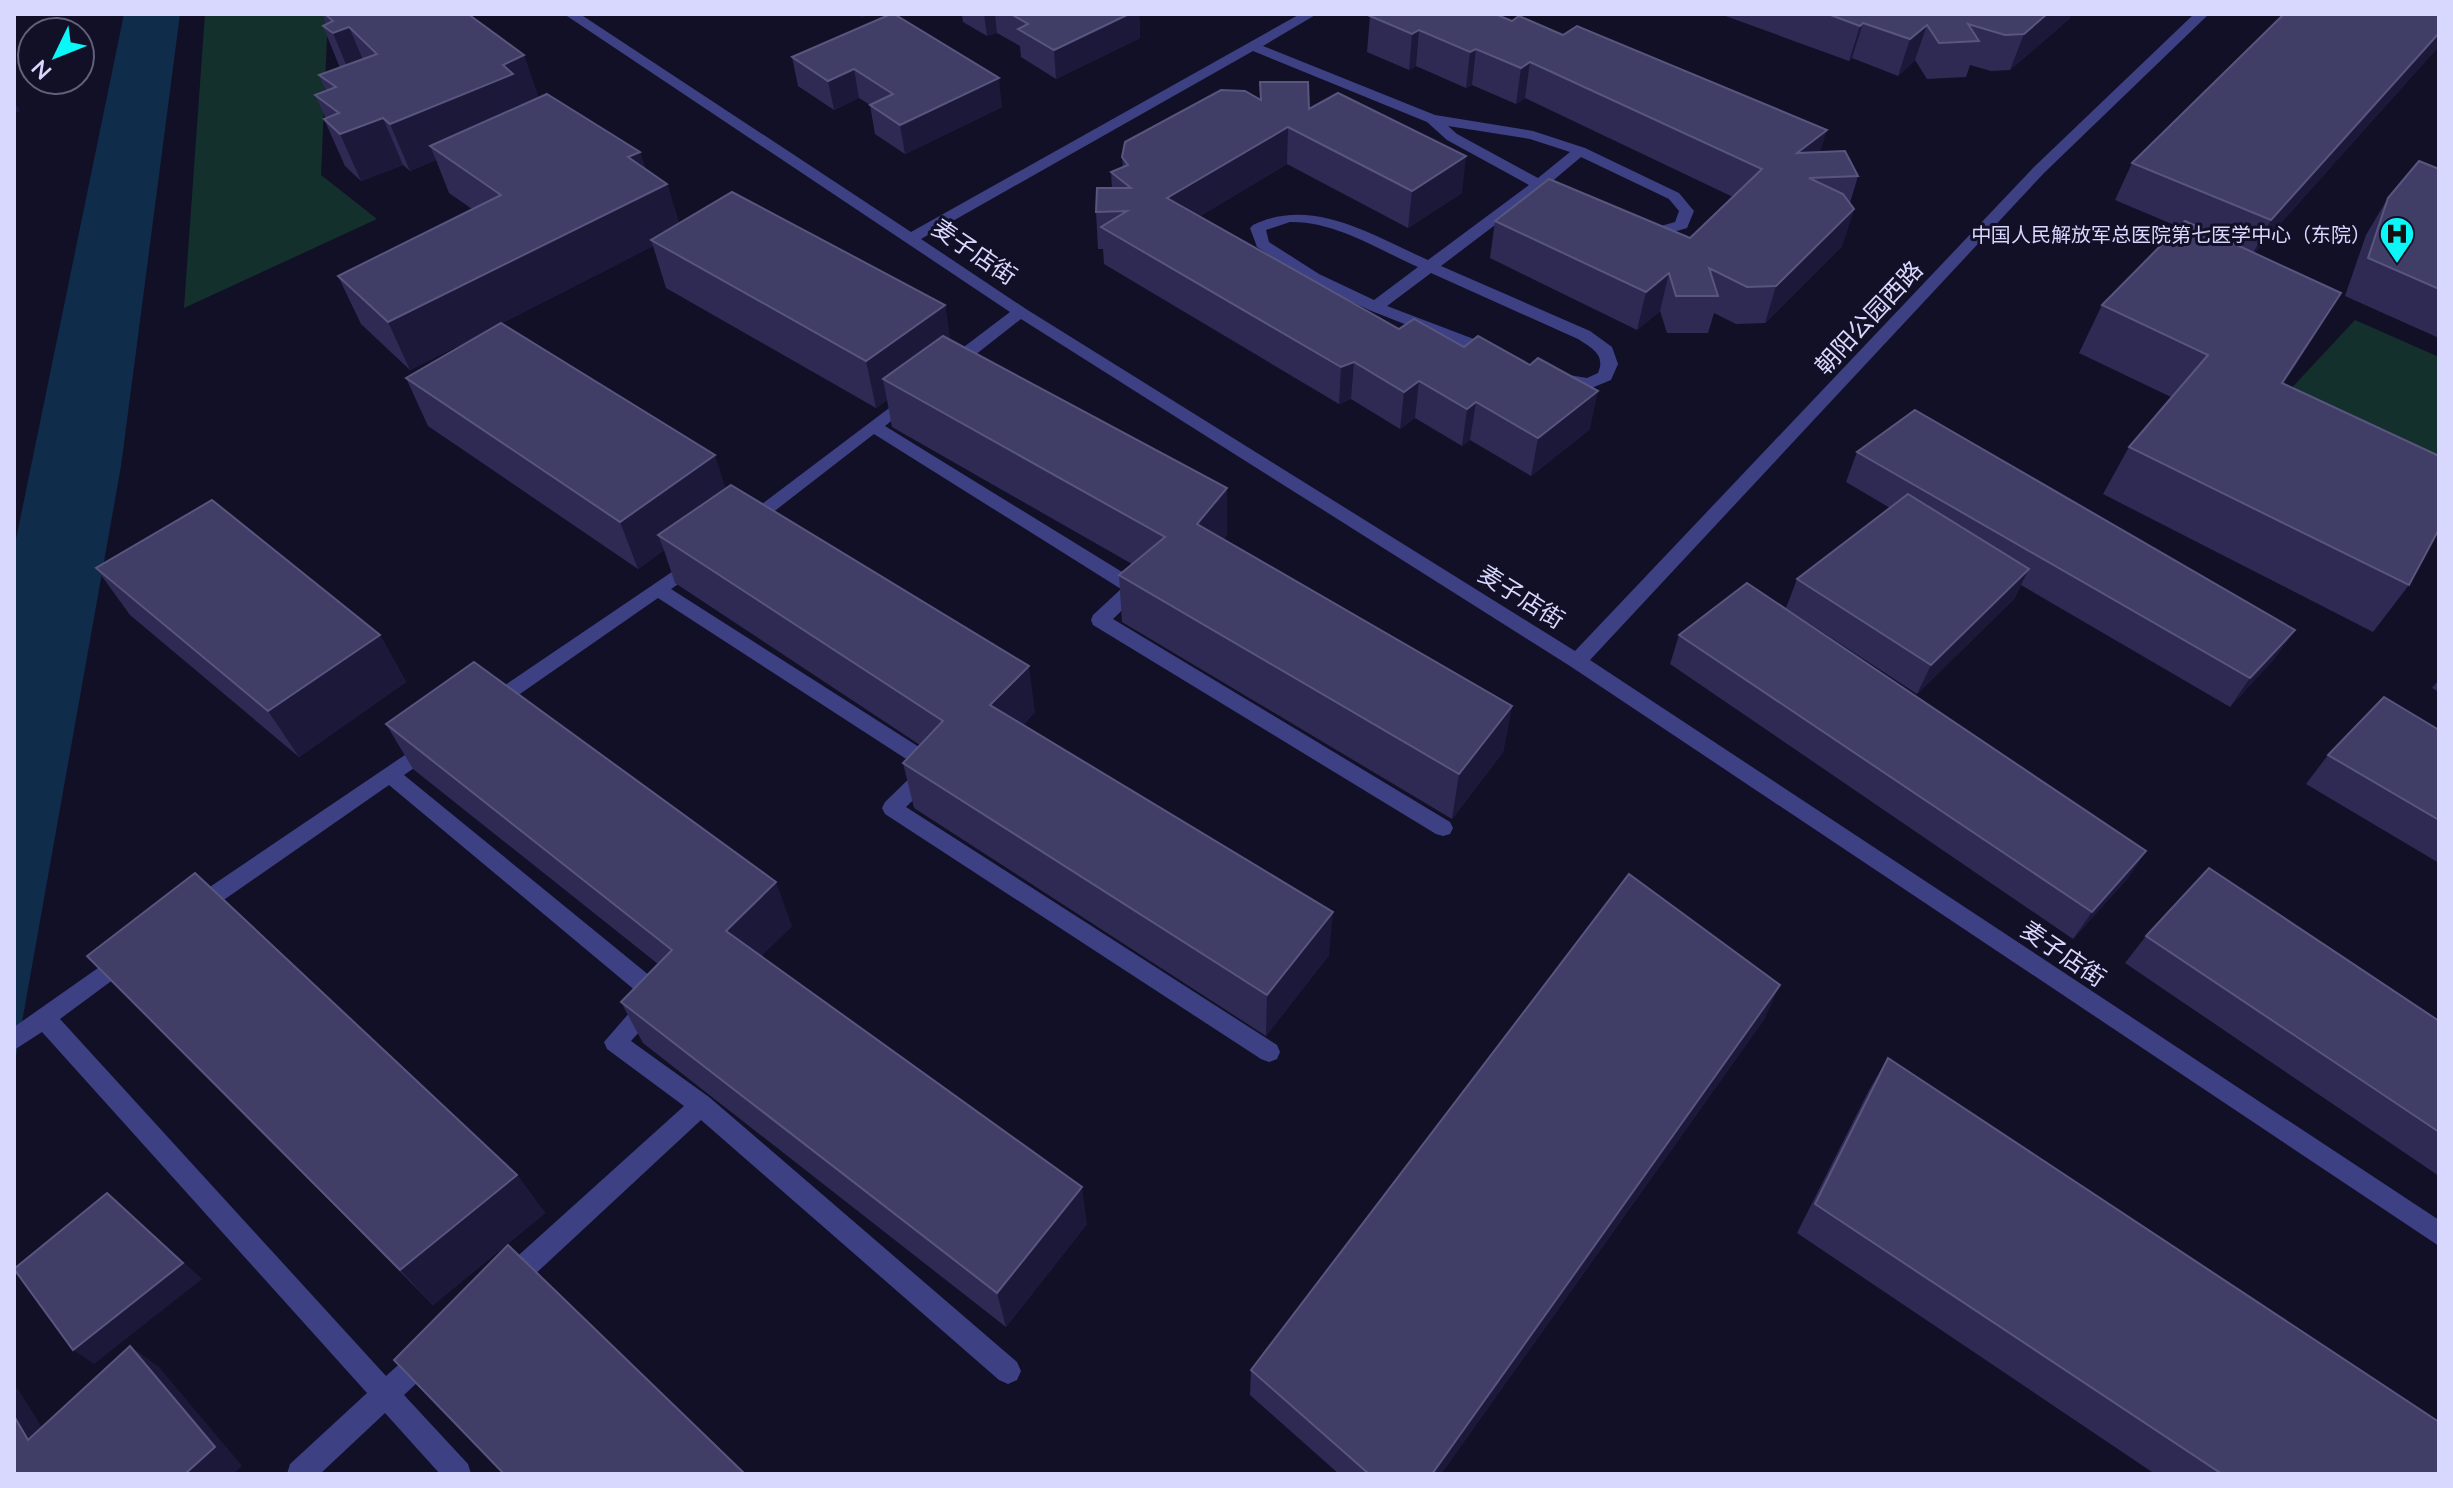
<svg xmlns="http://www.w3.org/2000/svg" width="2453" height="1488" font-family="Lato,'Noto Sans SC',sans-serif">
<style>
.green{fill:#14302d}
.water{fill:#102c4b}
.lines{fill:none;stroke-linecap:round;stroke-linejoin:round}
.minor{fill:#3d4184;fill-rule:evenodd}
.wall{fill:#2e2a54}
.shaded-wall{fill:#1b183a}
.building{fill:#403d66;stroke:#58557e;stroke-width:2}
.labels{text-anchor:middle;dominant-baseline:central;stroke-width:6;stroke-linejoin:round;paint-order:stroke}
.far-poi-label{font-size:20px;fill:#d8d7fe;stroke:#121027;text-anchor:end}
.street-label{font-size:24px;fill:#d8d7fe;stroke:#121027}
</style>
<rect width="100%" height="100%" fill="#121027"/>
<g class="green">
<polygon points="205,14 328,14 321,175 377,219 184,308"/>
<polygon points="2355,320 2439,357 2439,493 2274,407"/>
</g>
<polygon class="water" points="124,14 180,14 121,466 14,1067 14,549"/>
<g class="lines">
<g class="minor">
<path d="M564 14H580L911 232 1300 14H1317L1263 46 1435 115 1533 131 1585 148 1679 193 1694 211 1687 228 1653 238 1638 232V226L1654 228 1675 222 1679 211 1669 199 1581 157 1549 184 1556 187V193L1540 191 1441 266 1590 331 1612 347 1618 364 1611 380 1589 389 1551 382 1549 378 1557 373 1587 378 1598 373C1606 355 1592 348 1578 339L1431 273 1387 306 1500 349V357H1488L1369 310 1307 280 1257 247 1250 228 1253 225C1313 196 1373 236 1428 260L1529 185 1447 140 1427 122 1253 51 921 239 1026 309 1575 651 2034 167 2194 14H2209L2044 173 1590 660 2439 1220V1246L1570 666 1021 319 956 370H944L942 366 944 362 1010 312ZM1448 126 1530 139 1570 152 1538 178 1457 134ZM1290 222C1335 221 1379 250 1418 267L1374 300 1319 274 1269 242 1266 230Z"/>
<polygon points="909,393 915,394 917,398 915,402 885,426 1140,583 1142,588 1140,593 1113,619 1450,822 1453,828 1450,834 1443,836 1436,834 1093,625 1091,620 1093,615 1121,589 874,434 754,527 742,527 739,523 742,519"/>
<polygon points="694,557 700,559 703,564 700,569 671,589 941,761 944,767 941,773 906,807 1277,1045 1280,1052 1277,1059 1269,1062 1261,1059 885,814 882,808 885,802 920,768 658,598 497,710 483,710 480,705 483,700"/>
<polygon points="430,738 437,740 440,746 437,752 404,775 666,989 669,996 666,1003 631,1041 709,1097 1017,1362 1021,1371 1017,1380 1008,1384 999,1380 701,1120 518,1290 509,1293 500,1290 496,1281 500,1272 684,1106 607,1049 604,1042 643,997 389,785 205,913 197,916 189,913 186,907 189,901"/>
<polygon points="125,949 133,951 136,958 133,965 60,1019 386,1376 418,1347 427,1343 436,1347 440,1356 436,1365 404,1395 468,1464 471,1474 440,1474 385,1413 320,1474 287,1474 290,1464 367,1393 42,1032 14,1050 14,1027"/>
</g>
</g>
<g class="wall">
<polygon points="322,14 468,14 524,55 538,98 640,152 645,168 667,184 679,224 945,305 950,340 1227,535 1224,539 1512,706 1503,752 1452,819 1122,622 1119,575 1132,564 892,427 887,400 876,408 666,288 653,246 502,323 725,488 1035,712 1023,725 1329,955 1266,1036 914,808 903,763 920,745 675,583 664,550 638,569 428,426 406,378 489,330 410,370 361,324 338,276 472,209 449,193 436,160 410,171 403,165 361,181 345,166 324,119 326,119 315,95 326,91 319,75 340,68 323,26 326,24"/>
<polygon points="891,14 1002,107 905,154 875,134 870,105 859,98 834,110 798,86 792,57"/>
<polygon points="962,14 1139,14 1140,38 1056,79 1021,57 1020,46 997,33 987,36 963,22"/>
<polygon points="1373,14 1820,152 1858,176 1850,203 1854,209 1842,246 1765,323 1736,324 1714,313 1708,333 1667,333 1660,311 1637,330 1490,258 1495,221 1690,238 1733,197 1525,98 1516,104 1472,85 1466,88 1416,66 1409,70 1367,52 1370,16"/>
<polygon points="1720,14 2071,14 2069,19 2010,70 1991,71 1970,65 1966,77 1927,79 1915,60 1898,76 1852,58 1849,61"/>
<polygon points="2439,14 2439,46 2254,253 2341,293 2283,384 2409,585 2373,632 2103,494 2129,447 2171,397 2079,353 2102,305 2179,227 2115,200 2132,163"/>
<polygon points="1260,82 1462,193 1408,228 1287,164 1200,216 1399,329 1590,429 1531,476 1470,440 1462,446 1415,418 1400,429 1351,399 1339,404 1104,264 1103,249 1098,249 1096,212 1112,188 1111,172 1123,167 1122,157 1260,100"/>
<polygon points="2439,169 2439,338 2345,296 2366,235 2388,198"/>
<polygon points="1857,452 2295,630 2274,659 2230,707 2021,585 2014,599 1917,694 1786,608 1797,579 1890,508 1846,482"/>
<polygon points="96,568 380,635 406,682 299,757 130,615"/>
<polygon points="1679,635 2146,851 2127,879 2073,939 1670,664"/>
<polygon points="2439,680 2439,692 2432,688"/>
<polygon points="386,724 792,926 761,956 1087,1224 1006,1327 643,1043 621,1002 658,964 413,769"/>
<polygon points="2439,730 2439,863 2306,784 2328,755"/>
<polygon points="2146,936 2439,1021 2439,1176 2125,963"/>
<polygon points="87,956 517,1175 545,1213 433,1305"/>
<polygon points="1765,1018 1441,1474 1339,1474 1250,1395 1251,1370"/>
<polygon points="1888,1058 2439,1474 2155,1474 1797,1233 1869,1090"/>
</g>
<g class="shaded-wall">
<polygon points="860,14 870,14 861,18"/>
<polygon points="984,14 995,14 997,33 987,36"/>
<polygon points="1129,14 1139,14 1140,38 1056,79 1054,50"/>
<polygon points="2047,14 2071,14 2069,19 2010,70 2024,34"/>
<polygon points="1863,23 1852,58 1849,61 1860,26"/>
<polygon points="1927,25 1915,60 1898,76 1910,39"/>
<polygon points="349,27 369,74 352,79 333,33"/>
<polygon points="1419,30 1416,66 1409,70 1412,34"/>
<polygon points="2439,33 2439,46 2251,257 2271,220"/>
<polygon points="1476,49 1472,85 1466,88 1470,52"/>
<polygon points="524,55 540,101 430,146 436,160 410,171 390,124"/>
<polygon points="1530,62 1525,98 1516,104 1521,68"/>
<polygon points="854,69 859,98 834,110 828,81"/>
<polygon points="999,78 1002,107 905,154 900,125"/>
<polygon points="14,101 20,111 14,113"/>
<polygon points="383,118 403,165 361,181 340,134"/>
<polygon points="1288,127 1287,164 1168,235 1167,198"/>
<polygon points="1827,130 1816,166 1797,153"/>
<polygon points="640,152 652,192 667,184 681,232 651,240 653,246 410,370 388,322 628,157"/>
<polygon points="1466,156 1462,193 1408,228 1412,191"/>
<polygon points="1854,209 1842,246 1765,323 1776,286"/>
<polygon points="1669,273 1660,311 1637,330 1646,292"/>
<polygon points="2341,293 2312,340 2253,431 2282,383"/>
<polygon points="945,305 952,352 883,379 887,400 876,408 866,361"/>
<polygon points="1354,362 1351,399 1339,404 1341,367"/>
<polygon points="1419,381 1415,418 1400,429 1404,392"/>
<polygon points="1598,391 1590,429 1531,476 1538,438"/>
<polygon points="1476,402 1470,440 1462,446 1467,409"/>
<polygon points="715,455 730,502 658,535 664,550 638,569 620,522"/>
<polygon points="1227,488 1227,535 1198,571 1197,524"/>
<polygon points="2029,569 2014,599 1917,694 1931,665"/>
<polygon points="2295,630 2274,659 2230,707 2250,678"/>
<polygon points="380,635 406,682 299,757 268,711"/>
<polygon points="1029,666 1035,712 998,751 990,705"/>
<polygon points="1512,706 1503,752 1452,819 1459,774"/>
<polygon points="2146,851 2127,879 2073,939 2092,912"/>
<polygon points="776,882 792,926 744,973 726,931"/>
<polygon points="1333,912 1329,955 1266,1036 1267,995"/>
<polygon points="1780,985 1765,1018 1441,1474 1432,1474"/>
<polygon points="517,1175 545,1213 433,1305 400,1270"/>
<polygon points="1082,1187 1087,1224 1006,1327 997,1293"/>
<polygon points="107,1193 202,1279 94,1364 73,1350"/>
<polygon points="130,1346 159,1367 242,1466 233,1474 185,1474"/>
<polygon points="14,1386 18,1389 61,1458 28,1440 14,1416"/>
</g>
<g class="building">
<polygon points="325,14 468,14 524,55 503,65 513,74 390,124 383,118 340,134 324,119 339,113 315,95 336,87 319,75 377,54 349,27 333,33 323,26 333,21"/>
<polygon points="891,14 894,14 999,78 900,125 870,105 893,94 854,69 828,81 792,57"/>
<polygon points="1011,14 1129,14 1054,50 1018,29 1028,24"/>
<polygon points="1373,14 1495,14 1512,21 1519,16 1563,35 1577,26 1827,130 1797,153 1845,151 1858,176 1809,178 1843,194 1854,209 1776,286 1747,287 1709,268 1718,296 1676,296 1669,273 1646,292 1495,221 1549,179 1690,238 1762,169 1530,62 1521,68 1476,49 1470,52 1419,30 1412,34 1370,16"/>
<polygon points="1828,14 2047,14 2024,34 2005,35 1968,24 1979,41 1939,43 1927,25 1910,39 1863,23 1860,26"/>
<polygon points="2284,14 2439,14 2439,33 2271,220 2132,163"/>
<polygon points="1260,82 1308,82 1309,109 1338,93 1466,156 1412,191 1288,127 1167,198 1399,329 1414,319 1464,347 1478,336 1530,365 1538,358 1598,391 1538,438 1476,402 1467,409 1419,381 1404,392 1354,362 1341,367 1101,227 1127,211 1096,212 1097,188 1131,188 1111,172 1128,165 1122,157 1125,142 1221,90 1245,91 1261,100"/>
<polygon points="547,94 640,152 628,157 667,184 388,322 338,276 501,195 430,146"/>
<polygon points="2419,161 2439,169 2439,289 2368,258 2388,198"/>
<polygon points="732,192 945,305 866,361 651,240"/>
<polygon points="2185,221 2341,293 2282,383 2439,456 2439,529 2409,585 2129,447 2208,355 2102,305"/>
<polygon points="501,323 715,455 620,522 406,378"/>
<polygon points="943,336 1227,488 1197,524 1512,706 1459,774 1119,575 1165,537 883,379"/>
<polygon points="1915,410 2295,630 2250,678 1857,452"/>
<polygon points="731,485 1029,666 990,705 1333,912 1267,995 903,763 943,721 658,535"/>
<polygon points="1908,494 2029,569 1931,665 1797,579"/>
<polygon points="212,500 380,635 268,711 96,568"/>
<polygon points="1747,583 2146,851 2092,912 1679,635"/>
<polygon points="474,662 776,882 726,931 1082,1187 997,1293 621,1002 672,950 386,724"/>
<polygon points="2384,697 2439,730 2439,820 2328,755"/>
<polygon points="2209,868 2439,1021 2439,1132 2146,936"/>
<polygon points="195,873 517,1175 400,1270 87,956"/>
<polygon points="1629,874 1780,985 1432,1474 1369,1474 1251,1370"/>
<polygon points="1888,1058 2439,1422 2439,1474 2222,1474 1815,1204"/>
<polygon points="107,1193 183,1263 73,1350 14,1269"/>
<polygon points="508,1245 745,1474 504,1474 394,1360"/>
<polygon points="130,1346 215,1447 185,1474 14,1474 14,1416 28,1440"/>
</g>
<defs>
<symbol id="hospital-pin" viewBox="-11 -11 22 30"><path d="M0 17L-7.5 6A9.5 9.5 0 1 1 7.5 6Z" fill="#0bf6f6" stroke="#121027"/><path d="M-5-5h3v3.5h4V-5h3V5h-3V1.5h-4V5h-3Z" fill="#111"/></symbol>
</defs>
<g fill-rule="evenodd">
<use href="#hospital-pin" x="2377" y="214" width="40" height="54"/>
</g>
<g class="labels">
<g class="far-poi-label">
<text x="2371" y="234">中国人民解放军总医院第七医学中心（东院）</text>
</g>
<g class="street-label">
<text transform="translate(975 251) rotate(34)">麦子店街</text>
<text transform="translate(1868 317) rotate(-47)">朝阳公园西路</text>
<text transform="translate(1522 596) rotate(32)">麦子店街</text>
<text transform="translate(2064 953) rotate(34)">麦子店街</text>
</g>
</g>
<rect width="2453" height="1488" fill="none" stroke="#d8d7fe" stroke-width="32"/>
<g transform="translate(56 56) rotate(227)"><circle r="38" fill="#121027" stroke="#61607d" stroke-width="2"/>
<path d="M0-6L14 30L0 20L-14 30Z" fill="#0bf6f6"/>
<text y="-12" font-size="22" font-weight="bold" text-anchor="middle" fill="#d8d7fe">N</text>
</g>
</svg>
